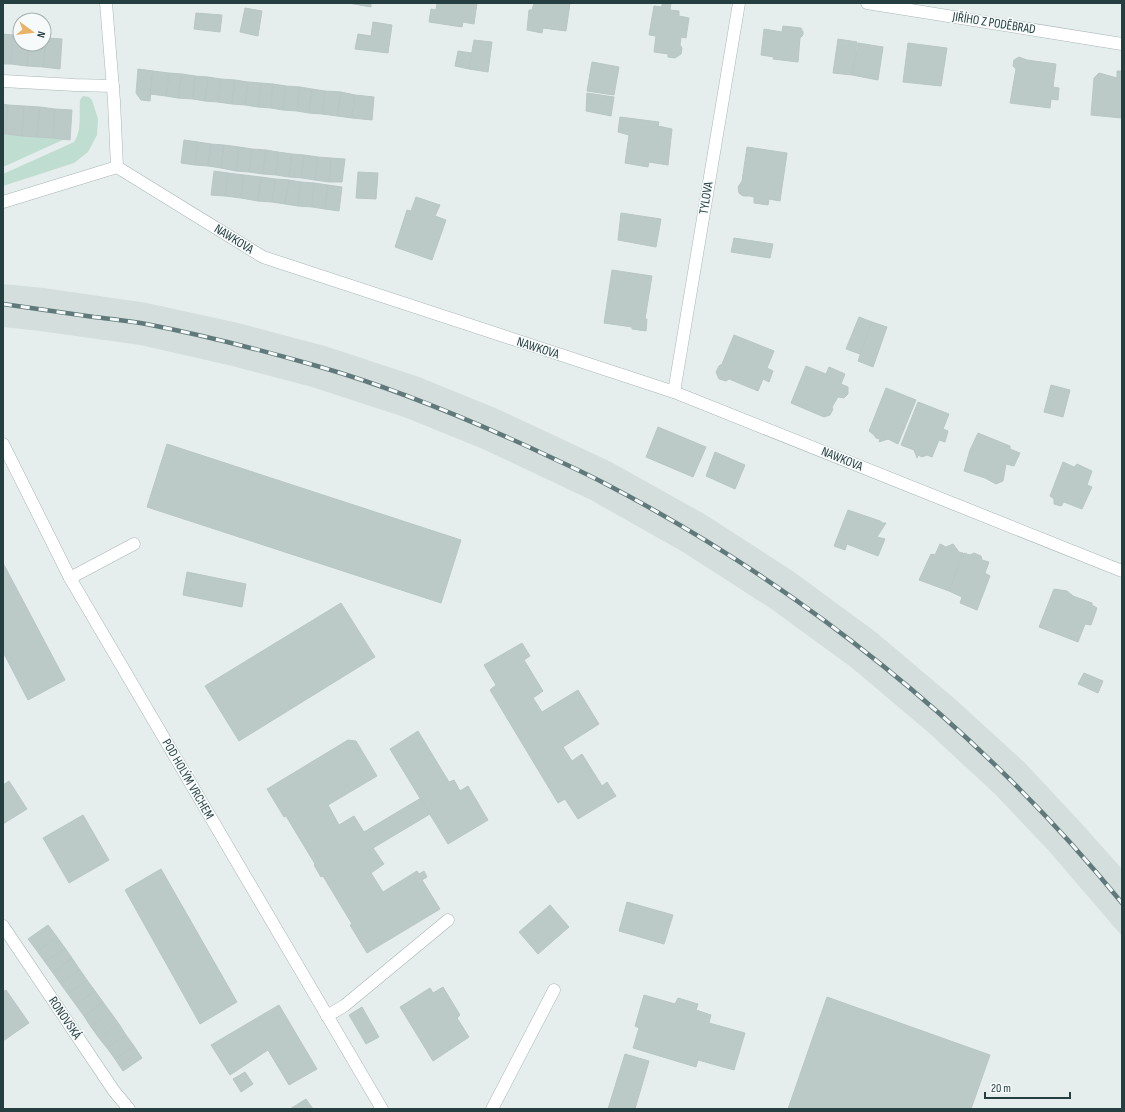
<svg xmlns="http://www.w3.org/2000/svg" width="1125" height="1112" font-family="'Sofia Sans Condensed',sans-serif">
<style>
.built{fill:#d4dedc}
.green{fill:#c0ddd1}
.building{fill:#bbc9c7;stroke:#b8c7c6}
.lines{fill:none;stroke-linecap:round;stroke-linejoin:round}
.service-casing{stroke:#a8b6b5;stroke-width:13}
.minor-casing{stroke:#a8b6b5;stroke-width:13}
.service{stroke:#fff;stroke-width:12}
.minor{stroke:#fff;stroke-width:12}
.rail-casing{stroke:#60797a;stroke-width:4.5}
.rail{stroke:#f6fafa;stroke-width:3;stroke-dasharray:9;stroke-linecap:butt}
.labels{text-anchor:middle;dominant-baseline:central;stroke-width:3;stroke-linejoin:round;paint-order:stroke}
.street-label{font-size:13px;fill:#253e3f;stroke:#f6fafa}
</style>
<rect width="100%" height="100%" fill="#e6eeed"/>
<polygon class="built" points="3,284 44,288 147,303 238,323 325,346 419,377 500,410 611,462 706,515 794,572 877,633 956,700 1025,763 1081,823 1122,869 1122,936 1049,851 995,794 928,732 851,667 770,608 683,552 591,500 483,449 404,417 312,387 228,365 140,345 40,331 3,327"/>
<g class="green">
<path d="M83 96 89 97 92 100 98 119 97 135 88 152 74 163 3 186V174L74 142C82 131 79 114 80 100Z"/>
<polygon points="3,134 65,139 3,167"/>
</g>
<g class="building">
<polygon points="348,3 371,3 371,7"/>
<polygon points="437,3 477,3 474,24 463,22 462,27 429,22 431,9 436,10"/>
<polygon points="534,3 570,3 566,31 543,28 542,33 527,30 529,10 532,10"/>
<polygon points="663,3 671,3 670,10 679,11 679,16 689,18 686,38 681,37 680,45 682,48 681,54 675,58 668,57 668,54 654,52 656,36 649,35 654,6 661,7"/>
<polygon points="245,8 262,11 258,36 240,32"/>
<polygon points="196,13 222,15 220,32 194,29"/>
<polygon points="373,22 392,25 388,53 355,49 358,34 371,36"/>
<polygon points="783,26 801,28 803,32 803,35 800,38 798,62 773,59 774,57 761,55 764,29 782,32"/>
<polygon points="3,34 13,35 11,64 3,64"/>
<polygon points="13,35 20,36 20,44 29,44 27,66 11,64"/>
<polygon points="44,38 46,38 43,67 27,66 29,44 44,44"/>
<polygon points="46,38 62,39 60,69 43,67"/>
<polygon points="838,39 857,42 852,75 833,73"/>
<polygon points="474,40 492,42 488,72 469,69"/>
<polygon points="858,43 883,47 878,80 852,75"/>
<polygon points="908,43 947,48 941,86 903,82"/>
<polygon points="458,51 472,53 469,69 455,66"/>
<polygon points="1019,57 1027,60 1056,64 1053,87 1059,88 1058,100 1051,99 1050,108 1010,103 1016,69 1013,66 1014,60"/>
<polygon points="592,62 619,67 614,95 587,91"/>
<polygon points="138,69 153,71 150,101 141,100 136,93"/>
<polygon points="153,71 169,73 166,96 150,94"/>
<polygon points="1117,71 1122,71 1122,118 1091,115 1094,78 1099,73 1117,78"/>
<polygon points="169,73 182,74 178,98 166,96"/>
<polygon points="182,74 195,76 193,99 178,98"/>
<polygon points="195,76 208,77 205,101 193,99"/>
<polygon points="208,77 221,79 218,102 205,101"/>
<polygon points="221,79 235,80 232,104 218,102"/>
<polygon points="235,80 248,82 245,105 232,104"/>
<polygon points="248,82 261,83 258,107 245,105"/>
<polygon points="261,83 273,84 271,108 258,107"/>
<polygon points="273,84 286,86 283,110 271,108"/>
<polygon points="286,86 300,87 297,111 283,110"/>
<polygon points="300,87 312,89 309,113 297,111"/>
<polygon points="312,89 325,91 322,114 309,113"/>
<polygon points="325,91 341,92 337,116 322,114"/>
<polygon points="341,92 355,95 352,118 337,116"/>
<polygon points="587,93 614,97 611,116 586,111"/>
<polygon points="355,95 374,97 372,120 352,118"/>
<polygon points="3,104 8,105 6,134 3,134"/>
<polygon points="8,105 24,106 22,136 6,134"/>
<polygon points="24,106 40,107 37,137 22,136"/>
<polygon points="40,107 55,109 53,138 37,137"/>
<polygon points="55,109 72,110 70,140 53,138"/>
<polygon points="620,117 659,122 658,126 672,129 668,165 649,162 648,167 625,163 629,135 618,132"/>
<polygon points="184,140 198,142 195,165 181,163"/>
<polygon points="198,142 211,144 208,166 195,165"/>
<polygon points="211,144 224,145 221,168 208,166"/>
<polygon points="224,145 239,147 236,171 221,168"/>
<polygon points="239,147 252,149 249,172 236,171"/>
<polygon points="747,147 787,153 780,201 769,199 768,205 754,203 754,197 750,196 743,196 739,193 738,187 742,181"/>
<polygon points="252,149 266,150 263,174 249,172"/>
<polygon points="266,150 278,152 276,175 263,174"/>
<polygon points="278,152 292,154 289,177 276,175"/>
<polygon points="292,154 304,155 302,178 289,177"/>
<polygon points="304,155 318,157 315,180 302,178"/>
<polygon points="318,157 331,158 329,182 315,180"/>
<polygon points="331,158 345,159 342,182 329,182"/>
<polygon points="214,171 228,173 225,196 211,195"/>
<polygon points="358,172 378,173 376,199 356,198"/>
<polygon points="228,173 244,175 241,198 225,196"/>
<polygon points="244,175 261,177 258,201 241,198"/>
<polygon points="261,177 275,179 272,202 258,201"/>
<polygon points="275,179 289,180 285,204 272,202"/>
<polygon points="289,180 301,182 298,206 285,204"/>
<polygon points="301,182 314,183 312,207 298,206"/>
<polygon points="314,183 328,185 325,209 312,207"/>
<polygon points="328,185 342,187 339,211 325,209"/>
<polygon points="416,197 440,205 435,216 446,220 432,260 395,247 407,210 411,211"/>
<polygon points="621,213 661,219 656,247 618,240"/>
<polygon points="734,238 773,244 770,258 731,252"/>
<polygon points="612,270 652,276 645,319 647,319 646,331 632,329 632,327 604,323"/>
<polygon points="859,317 872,322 860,354 846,349"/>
<polygon points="872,322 887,327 873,367 858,361"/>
<polygon points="734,335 774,351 767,368 773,371 769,382 763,379 758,391 729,379 726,381 719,379 716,372 719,366 722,364"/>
<polygon points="806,366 826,374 829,367 845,374 841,384 848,387 848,394 844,398 838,397 832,407 833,409 830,415 824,417 791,403"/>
<polygon points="1051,385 1070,390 1063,417 1044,412"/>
<polygon points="886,388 916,400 898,444 888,439 879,442 880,439 876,438 874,435 869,431"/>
<polygon points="918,402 949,414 943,429 948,431 945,442 939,440 932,457 927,455 922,457 918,455 917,458 914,450 901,445"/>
<polygon points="658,427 706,447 693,477 646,457"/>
<polygon points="978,433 1010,446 1010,449 1020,453 1014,466 1006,464 1003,481 996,484 985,478 964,471 970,450"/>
<polygon points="167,444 461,540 441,603 147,507"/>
<polygon points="715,452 745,465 735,489 706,476"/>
<polygon points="1063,462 1074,467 1077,464 1092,471 1087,485 1092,487 1082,509 1064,502 1061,506 1054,504 1054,499 1050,496"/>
<polygon points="848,510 880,521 883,523 886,523 877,537 885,539 878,556 847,544 845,550 834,546"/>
<polygon points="940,544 946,547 953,544 959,552 963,553 949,591 919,580 931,554 935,555"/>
<polygon points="964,553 970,555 974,553 981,556 982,560 989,562 985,573 990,576 977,610 960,603 962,597 949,591"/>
<polygon points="3,563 65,680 28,700 3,652"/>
<polygon points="187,572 246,584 242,607 183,595"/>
<polygon points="1054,589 1067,591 1073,596 1092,603 1092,605 1097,608 1091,625 1085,624 1078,642 1039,627"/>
<polygon points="341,603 375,657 239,741 205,686"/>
<polygon points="522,643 530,656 524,660 543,691 533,698 542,712 578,690 599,724 563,747 572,761 582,754 602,786 607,782 616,796 578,819 565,799 558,803 490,690 496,685 484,665"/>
<polygon points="1084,673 1103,681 1098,693 1078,684"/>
<polygon points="418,731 449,782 454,780 460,791 468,786 488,820 448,844 390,749"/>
<polygon points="348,740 356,741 377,776 328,805 339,825 354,816 364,832 421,798 430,814 373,848 384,864 371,873 383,892 417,871 419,874 424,871 427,877 422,880 440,909 367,953 350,925 352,924 323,876 321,877 314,865 315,864 286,816 284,817 267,789"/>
<polygon points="9,781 27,809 3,824 3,785"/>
<polygon points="83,815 109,860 69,883 43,838"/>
<polygon points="161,869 237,1002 200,1024 125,890"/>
<polygon points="627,902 673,915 664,944 619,931"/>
<polygon points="550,905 569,927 538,954 519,932"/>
<polygon points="48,925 57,937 37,951 28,939"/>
<polygon points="57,937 65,948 45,962 37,951"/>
<polygon points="65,948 72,958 53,973 45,962"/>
<polygon points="72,958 80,970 60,983 53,973"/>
<polygon points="80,970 87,980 68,994 60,983"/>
<polygon points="87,980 95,991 76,1005 68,994"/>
<polygon points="443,987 460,1015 457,1018 469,1037 433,1061 400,1007 430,988 433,993"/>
<polygon points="6,990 29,1023 3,1041 3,992"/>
<polygon points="95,991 103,1002 84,1016 76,1005"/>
<polygon points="644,995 675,1004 678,998 698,1004 696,1010 711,1015 709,1023 745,1033 734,1070 698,1060 696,1067 633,1048 639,1028 635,1026"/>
<polygon points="827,997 990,1055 971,1109 788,1109"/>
<polygon points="103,1002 111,1013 91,1027 84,1016"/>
<polygon points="279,1005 317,1069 289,1085 268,1050 230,1075 211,1045"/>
<polygon points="362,1007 379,1037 366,1044 349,1015"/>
<polygon points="111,1013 119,1024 99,1038 91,1027"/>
<polygon points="119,1024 126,1035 107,1048 99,1038"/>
<polygon points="126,1035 134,1046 115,1059 107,1048"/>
<polygon points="134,1046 142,1058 123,1071 115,1059"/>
<polygon points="625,1054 649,1061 635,1109 608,1109"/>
<polygon points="245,1072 253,1084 241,1092 233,1079"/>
<polygon points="306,1099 313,1109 290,1109"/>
</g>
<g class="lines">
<defs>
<g id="service">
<polyline points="3,81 75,85 113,86"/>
<polyline points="70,578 134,544"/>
<polyline points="327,1016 344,1006 448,920"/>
<polyline points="492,1109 554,990"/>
</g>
<g id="minor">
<polyline points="106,3 114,101 117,167 263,257 674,392 1122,571"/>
<polyline points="867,3 1122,44"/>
<polyline points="3,202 117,167"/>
<polyline points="674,392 739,3"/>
<polyline points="3,444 70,578 382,1109"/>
<polyline points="3,926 114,1091 129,1109"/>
</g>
</defs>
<use href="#service" class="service-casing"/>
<use href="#minor" class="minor-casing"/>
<use href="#service" class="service"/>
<use href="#minor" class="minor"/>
<defs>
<path id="rail" d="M3 304C33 308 64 313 94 317 111 319 129 321 146 324 203 335 261 350 317 366 391 387 461 416 531 448 554 459 579 470 602 482 799 584 981 730 1122 903"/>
</defs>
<use href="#rail" class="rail-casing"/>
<use href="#rail" class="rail"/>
</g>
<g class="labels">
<g class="street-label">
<text transform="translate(994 23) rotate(9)">JIŘÍHO Z PODĚBRAD</text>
<text transform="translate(706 198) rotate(-81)">TYLOVA</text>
<text transform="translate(234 239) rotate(32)">NAWKOVA</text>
<text transform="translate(538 348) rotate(18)">NAWKOVA</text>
<text transform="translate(842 459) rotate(22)">NAWKOVA</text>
<text transform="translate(188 779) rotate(60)">POD HOLÝM VRCHEM</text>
<text transform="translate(65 1018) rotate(56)">RONOVSKÁ</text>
</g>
</g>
<rect width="1125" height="1112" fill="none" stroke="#253e3f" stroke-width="8"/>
<g transform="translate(32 32) rotate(105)"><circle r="19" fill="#f6fafa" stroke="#a2afaf"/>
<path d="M0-3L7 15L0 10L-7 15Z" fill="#eab267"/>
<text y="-6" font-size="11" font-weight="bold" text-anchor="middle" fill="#253e3f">N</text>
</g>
<path d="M985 1092v6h85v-6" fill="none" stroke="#253e3f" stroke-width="2"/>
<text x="991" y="1092" font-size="12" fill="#253e3f" stroke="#f6fafa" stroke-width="3" paint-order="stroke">20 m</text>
</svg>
